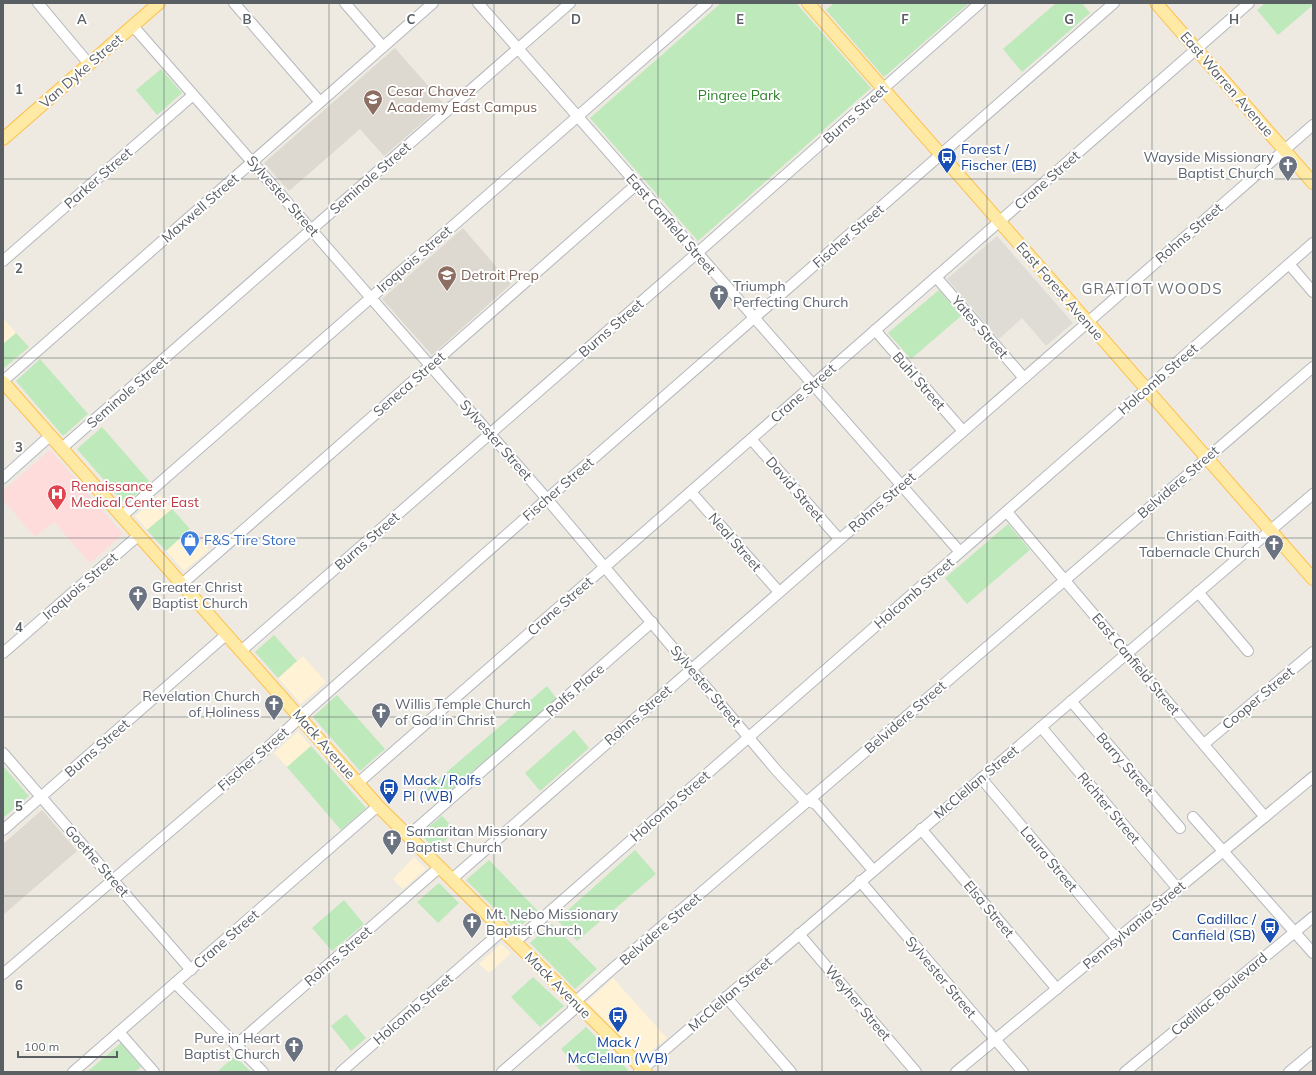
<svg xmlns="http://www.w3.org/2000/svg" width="1316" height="1075" font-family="Mulish,sans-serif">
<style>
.commercial{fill:#fff2d5}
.industrial{fill:#dfdcd6}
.education{fill:#ded9d0}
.medical{fill:#fedcdb}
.green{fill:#bee9bb}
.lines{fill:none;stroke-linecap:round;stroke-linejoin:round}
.minor-casing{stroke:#b4b8bd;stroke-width:12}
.major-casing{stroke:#ffbf4a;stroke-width:14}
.minor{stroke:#fff;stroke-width:10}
.major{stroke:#ffeaa5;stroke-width:12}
.grid{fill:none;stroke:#5a5f64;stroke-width:1;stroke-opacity:0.55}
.labels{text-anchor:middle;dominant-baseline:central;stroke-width:4;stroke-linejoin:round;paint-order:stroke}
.street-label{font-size:14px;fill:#5a5f64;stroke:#fff}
.education-label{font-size:14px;fill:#785e54;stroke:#fff;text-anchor:start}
.park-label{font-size:14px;fill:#2d822b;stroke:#fff}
.transit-label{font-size:14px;fill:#164399;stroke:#fff;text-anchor:start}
.worship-label{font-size:14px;fill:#5b616d;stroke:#fff;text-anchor:start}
.health-label{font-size:14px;fill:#be3a42;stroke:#fff;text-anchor:start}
.shop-label{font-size:14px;fill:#366cbe;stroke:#fff;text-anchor:start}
.neighbourhood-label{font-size:15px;letter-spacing:1px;fill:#6b7176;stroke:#fff}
.grid-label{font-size:13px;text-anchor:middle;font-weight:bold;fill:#5a5f64;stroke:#fff;stroke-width:4;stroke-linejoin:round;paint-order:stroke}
</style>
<rect width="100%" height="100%" fill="#eeeae1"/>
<g class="commercial">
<polygon points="3,318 16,333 3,344"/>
<polygon points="160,495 172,509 147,530 135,516"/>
<polygon points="190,529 209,550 184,571 166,551"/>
<polygon points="303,656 326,682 301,704 278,678"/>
<polygon points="298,731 311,746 287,767 274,753"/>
<polygon points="414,857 426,869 403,889 393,879"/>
<polygon points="501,944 511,953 489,973 479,964"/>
<polygon points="613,978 667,1038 642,1058 587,1002"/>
</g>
<polygon class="industrial" points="997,236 1073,323 1046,346 1022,318 999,339 947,279"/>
<g class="education">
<polygon points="395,48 444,104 384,156 360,129 289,191 264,163"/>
<polygon points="463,228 511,284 432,355 382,299"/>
<polygon points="42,810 77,851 3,915 3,844"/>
</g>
<polygon class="medical" points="50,450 123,534 90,563 54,522 35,537 3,500 3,491"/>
<g class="green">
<polygon points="721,3 796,3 871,88 698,241 590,118"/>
<polygon points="834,3 969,3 884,77 826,10"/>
<polygon points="1056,3 1082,3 1090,13 1022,72 1003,49"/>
<polygon points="1265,3 1313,3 1313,5 1278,35 1257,10"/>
<polygon points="161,69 182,93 157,115 136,90"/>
<polygon points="939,290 961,316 911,359 888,333"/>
<polygon points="16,333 29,347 4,368 3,344"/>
<polygon points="40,359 88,414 63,436 16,381"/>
<polygon points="102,427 150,482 125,504 77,449"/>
<polygon points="172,509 190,529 166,551 147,530"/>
<polygon points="1008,524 1030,550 967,604 945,578"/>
<polygon points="274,635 297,661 278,678 255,652"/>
<polygon points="547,686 557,699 438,801 427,789"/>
<polygon points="337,695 385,749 360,771 313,717"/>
<polygon points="574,730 589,748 540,791 525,773"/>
<polygon points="311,746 366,808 341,830 287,767"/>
<polygon points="3,766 29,796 3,818"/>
<polygon points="442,816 456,831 435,849 420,834"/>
<polygon points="635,850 656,874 577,941 557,920"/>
<polygon points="489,860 538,911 516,930 466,880"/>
<polygon points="439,883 459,903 438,923 417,902"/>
<polygon points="344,900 364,924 332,951 312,928"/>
<polygon points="552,924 597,969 575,989 530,943"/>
<polygon points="533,977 564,1006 540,1027 511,997"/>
<polygon points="346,1014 366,1038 351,1051 331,1026"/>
<polygon points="586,1027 628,1070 626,1072 582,1072 561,1049"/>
<polygon points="121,1043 141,1067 135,1072 87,1072"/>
<polygon points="235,1056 251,1072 217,1072"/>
</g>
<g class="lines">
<defs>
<g id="minor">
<polyline points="38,3 89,64"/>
<polyline points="234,3 320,102"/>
<polyline points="345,3 383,47"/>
<polyline points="478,3 960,552"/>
<polyline points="133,26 547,499 777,771 803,799 816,804 873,870"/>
<polyline points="3,261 193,95"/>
<polyline points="1289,264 1313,292"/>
<polyline points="936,277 1024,378"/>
<polyline points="875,330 963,431"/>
<polyline points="3,381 433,3"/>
<polyline points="751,439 839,539"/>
<polyline points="62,448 570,3"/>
<polyline points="3,478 51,435"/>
<polyline points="691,492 779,592"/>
<polyline points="1007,512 1265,817"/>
<polyline points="122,516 707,3"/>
<polyline points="182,584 637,184"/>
<polyline points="1198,592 1248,651"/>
<polyline points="241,651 704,247 980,3"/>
<polyline points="3,653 139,535"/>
<polyline points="1071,701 1180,828"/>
<polyline points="1041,727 1178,889"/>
<polyline points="1204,744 1313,652"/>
<polyline points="3,753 191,970"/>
<polyline points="981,778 1117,939"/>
<polyline points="358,783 1249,3"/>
<polyline points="1193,817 1313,953"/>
<polyline points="921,829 1057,989"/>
<polyline points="3,830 227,634"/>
<polyline points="408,836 652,622"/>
<polyline points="452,879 1313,125"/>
<polyline points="860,881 1023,1072"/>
<polyline points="799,934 916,1072"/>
<polyline points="515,942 1313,243"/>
<polyline points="3,974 266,749 308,710 547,499 1114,3"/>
<polyline points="175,983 263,1072"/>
<polyline points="726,997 791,1072"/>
<polyline points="119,1032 154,1072"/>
<polyline points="236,1045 440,867"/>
<polyline points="73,1072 378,806"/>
<polyline points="341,1072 503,930"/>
<polyline points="502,1072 572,1011 575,1002 610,971 1313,367"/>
<polyline points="639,1072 1313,494"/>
<polyline points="956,1072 1313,777"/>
<polyline points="1125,1072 1313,917"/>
<polyline points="1289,1072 1313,1052"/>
</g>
<g id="major">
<polyline points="808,3 1313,579"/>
<polyline points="1156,3 1313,183"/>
<polyline points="3,139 159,3"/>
<polyline points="3,382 378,806 646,1072"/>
</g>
</defs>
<use href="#minor" class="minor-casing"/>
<use href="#major" class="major-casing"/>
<use href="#minor" class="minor"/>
<use href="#major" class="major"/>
</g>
<path class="grid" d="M164 3V1072M329 3V1072M494 3V1072M658 3V1072M822 3V1072M987 3V1072M1152 3V1072M3 179H1313M3 358H1313M3 538H1313M3 717H1313M3 896H1313"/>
<defs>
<symbol id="school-pin" viewBox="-11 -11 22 30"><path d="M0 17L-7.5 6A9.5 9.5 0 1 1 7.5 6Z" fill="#8d6e63" stroke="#fff"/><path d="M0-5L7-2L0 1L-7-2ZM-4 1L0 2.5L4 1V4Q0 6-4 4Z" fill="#fff"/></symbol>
<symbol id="bus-pin" viewBox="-11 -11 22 30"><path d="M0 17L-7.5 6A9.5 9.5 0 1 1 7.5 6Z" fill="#1a4fb4" stroke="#fff"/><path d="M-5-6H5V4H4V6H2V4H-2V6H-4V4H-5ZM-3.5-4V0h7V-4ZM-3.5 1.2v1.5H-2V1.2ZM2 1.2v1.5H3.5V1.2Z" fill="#fff"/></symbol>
<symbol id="church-pin" viewBox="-11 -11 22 30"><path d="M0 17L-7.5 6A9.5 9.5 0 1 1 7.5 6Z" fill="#6b7280" stroke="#fff"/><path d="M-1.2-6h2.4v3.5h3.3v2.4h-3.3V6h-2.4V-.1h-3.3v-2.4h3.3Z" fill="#fff"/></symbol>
<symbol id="hospital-pin" viewBox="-11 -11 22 30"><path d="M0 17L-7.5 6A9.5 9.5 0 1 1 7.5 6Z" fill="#e0444e" stroke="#fff"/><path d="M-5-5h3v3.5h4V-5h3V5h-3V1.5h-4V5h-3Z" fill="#fff"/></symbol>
<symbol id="shop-pin" viewBox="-11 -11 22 30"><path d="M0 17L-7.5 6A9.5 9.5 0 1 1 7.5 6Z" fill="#3f7fe0" stroke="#fff"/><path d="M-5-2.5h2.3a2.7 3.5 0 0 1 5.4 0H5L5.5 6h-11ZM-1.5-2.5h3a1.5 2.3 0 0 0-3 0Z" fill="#fff"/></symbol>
</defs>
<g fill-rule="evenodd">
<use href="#school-pin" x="362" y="88" width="22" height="30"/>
<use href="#bus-pin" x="936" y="146" width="22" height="30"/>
<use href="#church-pin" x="1277" y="154" width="22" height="30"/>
<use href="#school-pin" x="436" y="264" width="22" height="30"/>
<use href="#church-pin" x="708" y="283" width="22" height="30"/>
<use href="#hospital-pin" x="46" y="483" width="22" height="30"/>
<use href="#shop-pin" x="179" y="529" width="22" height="30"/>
<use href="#church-pin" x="1263" y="533" width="22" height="30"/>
<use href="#church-pin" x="127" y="584" width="22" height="30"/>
<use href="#church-pin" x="263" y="693" width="22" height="30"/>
<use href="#church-pin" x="370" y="701" width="22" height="30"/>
<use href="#bus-pin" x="378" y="777" width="22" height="30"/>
<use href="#church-pin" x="381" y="828" width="22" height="30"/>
<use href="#church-pin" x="461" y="911" width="22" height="30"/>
<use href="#bus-pin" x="1259" y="916" width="22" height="30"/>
<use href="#bus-pin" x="607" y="1005" width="22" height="30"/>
<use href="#church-pin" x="283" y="1035" width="22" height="30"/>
</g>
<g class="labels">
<g class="street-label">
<text transform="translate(81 71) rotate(-41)">Van Dyke Street</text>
<text transform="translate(1227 84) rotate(49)">East Warren Avenue</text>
<text transform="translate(855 114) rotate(-42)">Burns Street</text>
<text transform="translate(98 178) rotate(-41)">Parker Street</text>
<text transform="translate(370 178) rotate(-41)">Seminole Street</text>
<text transform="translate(1047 180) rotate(-41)">Crane Street</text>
<text transform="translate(283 196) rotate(49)">Sylvester Street</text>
<text transform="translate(200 208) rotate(-41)">Maxwell Street</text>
<text transform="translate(671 224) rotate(49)">East Canfield Street</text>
<text transform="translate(1189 233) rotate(-41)">Rohns Street</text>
<text transform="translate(848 236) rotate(-41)">Fischer Street</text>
<text transform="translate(414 259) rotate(-41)">Iroquois Street</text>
<text transform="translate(1060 291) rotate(49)">East Forest Avenue</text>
<text transform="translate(980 327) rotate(49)">Yates Street</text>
<text transform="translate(611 328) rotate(-41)">Burns Street</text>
<text transform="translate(1158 379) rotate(-41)">Holcomb Street</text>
<text transform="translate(919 381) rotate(49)">Buhl Street</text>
<text transform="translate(409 384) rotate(-41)">Seneca Street</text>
<text transform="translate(127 392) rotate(-41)">Seminole Street</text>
<text transform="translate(803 393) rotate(-41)">Crane Street</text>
<text transform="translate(496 440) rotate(49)">Sylvester Street</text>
<text transform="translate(1178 482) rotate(-41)">Belvidere Street</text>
<text transform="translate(558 489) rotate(-41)">Fischer Street</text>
<text transform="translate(795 489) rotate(49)">David Street</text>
<text transform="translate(882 502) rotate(-41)">Rohns Street</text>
<text transform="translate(367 541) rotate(-41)">Burns Street</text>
<text transform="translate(735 542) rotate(49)">Neal Street</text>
<text transform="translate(80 586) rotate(-41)">Iroquois Street</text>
<text transform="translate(914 593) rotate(-41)">Holcomb Street</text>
<text transform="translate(560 606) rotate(-41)">Crane Street</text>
<text transform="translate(1136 664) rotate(50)">East Canfield Street</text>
<text transform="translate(706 686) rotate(50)">Sylvester Street</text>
<text transform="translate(575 690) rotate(-41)">Rolfs Place</text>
<text transform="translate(1258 698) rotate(-40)">Cooper Street</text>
<text transform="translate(638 715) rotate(-41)">Rohns Street</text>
<text transform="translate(905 717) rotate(-41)">Belvidere Street</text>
<text transform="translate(324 744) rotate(49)">Mack Avenue</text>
<text transform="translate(97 748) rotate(-41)">Burns Street</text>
<text transform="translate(253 759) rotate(-41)">Fischer Street</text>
<text transform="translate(1125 764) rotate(49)">Barry Street</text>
<text transform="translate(976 782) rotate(-40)">McClellan Street</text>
<text transform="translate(670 806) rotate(-41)">Holcomb Street</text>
<text transform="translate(1109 808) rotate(50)">Richter Street</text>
<text transform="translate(1049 859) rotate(50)">Laura Street</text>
<text transform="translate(97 861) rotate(49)">Goethe Street</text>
<text transform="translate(989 909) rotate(50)">Elsa Street</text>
<text transform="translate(1134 925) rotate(-40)">Pennsylvania Street</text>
<text transform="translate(660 929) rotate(-41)">Belvidere Street</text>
<text transform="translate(226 939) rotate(-41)">Crane Street</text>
<text transform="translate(338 956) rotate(-41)">Rohns Street</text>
<text transform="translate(941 977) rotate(50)">Sylvester Street</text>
<text transform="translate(558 985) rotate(45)">Mack Avenue</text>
<text transform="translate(730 994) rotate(-41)">McClellan Street</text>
<text transform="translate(1219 994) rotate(-40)">Cadillac Boulevard</text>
<text transform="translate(858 1003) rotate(50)">Weyher Street</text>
<text transform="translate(413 1009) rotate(-41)">Holcomb Street</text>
</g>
<g class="education-label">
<text x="387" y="91">Cesar Chavez<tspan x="387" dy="16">Academy East Campus</tspan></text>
<text x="461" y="275">Detroit Prep</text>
</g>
<g class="park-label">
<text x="739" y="95">Pingree Park</text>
</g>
<g class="transit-label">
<text x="961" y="149">Forest /<tspan x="961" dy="16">Fischer (EB)</tspan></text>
<text x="403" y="780">Mack / Rolfs<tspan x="403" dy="16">Pl (WB)</tspan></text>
<text x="1256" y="919" text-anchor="end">Cadillac /<tspan x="1256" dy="16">Canfield (SB)</tspan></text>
<text x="618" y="1042" text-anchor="middle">Mack /<tspan x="618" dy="16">McClellan (WB)</tspan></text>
</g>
<g class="worship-label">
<text x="1274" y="157" text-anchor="end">Wayside Missionary<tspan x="1274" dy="16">Baptist Church</tspan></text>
<text x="733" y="286">Triumph<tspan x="733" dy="16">Perfecting Church</tspan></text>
<text x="1260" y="536" text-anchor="end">Christian Faith<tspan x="1260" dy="16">Tabernacle Church</tspan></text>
<text x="152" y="587">Greater Christ<tspan x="152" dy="16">Baptist Church</tspan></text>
<text x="260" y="696" text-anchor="end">Revelation Church<tspan x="260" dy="16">of Holiness</tspan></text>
<text x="395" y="704">Willis Temple Church<tspan x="395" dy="16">of God in Christ</tspan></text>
<text x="406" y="831">Samaritan Missionary<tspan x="406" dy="16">Baptist Church</tspan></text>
<text x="486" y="914">Mt. Nebo Missionary<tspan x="486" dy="16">Baptist Church</tspan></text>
<text x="280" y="1038" text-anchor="end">Pure in Heart<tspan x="280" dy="16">Baptist Church</tspan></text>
</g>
<g class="health-label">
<text x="71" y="486">Renaissance<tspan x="71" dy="16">Medical Center East</tspan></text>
</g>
<g class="shop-label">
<text x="204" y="540">F&amp;S Tire Store</text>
</g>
<g class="neighbourhood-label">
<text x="1152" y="288">GRATIOT WOODS</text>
</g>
</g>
<g class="grid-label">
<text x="82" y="24">A</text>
<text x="247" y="24">B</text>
<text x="411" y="24">C</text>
<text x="576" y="24">D</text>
<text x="740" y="24">E</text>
<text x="905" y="24">F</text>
<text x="1069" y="24">G</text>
<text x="1234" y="24">H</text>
<text x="19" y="94">1</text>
<text x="19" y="273">2</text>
<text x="19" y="452">3</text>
<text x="19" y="632">4</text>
<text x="19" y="811">5</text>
<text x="19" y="990">6</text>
</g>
<rect width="1316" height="1075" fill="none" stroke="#5a5f64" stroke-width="8"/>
<path d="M18 1051v6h99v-6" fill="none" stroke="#5a5f64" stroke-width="2"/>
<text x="24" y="1051" font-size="12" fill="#5a5f64" stroke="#ffffff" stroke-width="3" paint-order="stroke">100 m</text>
</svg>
